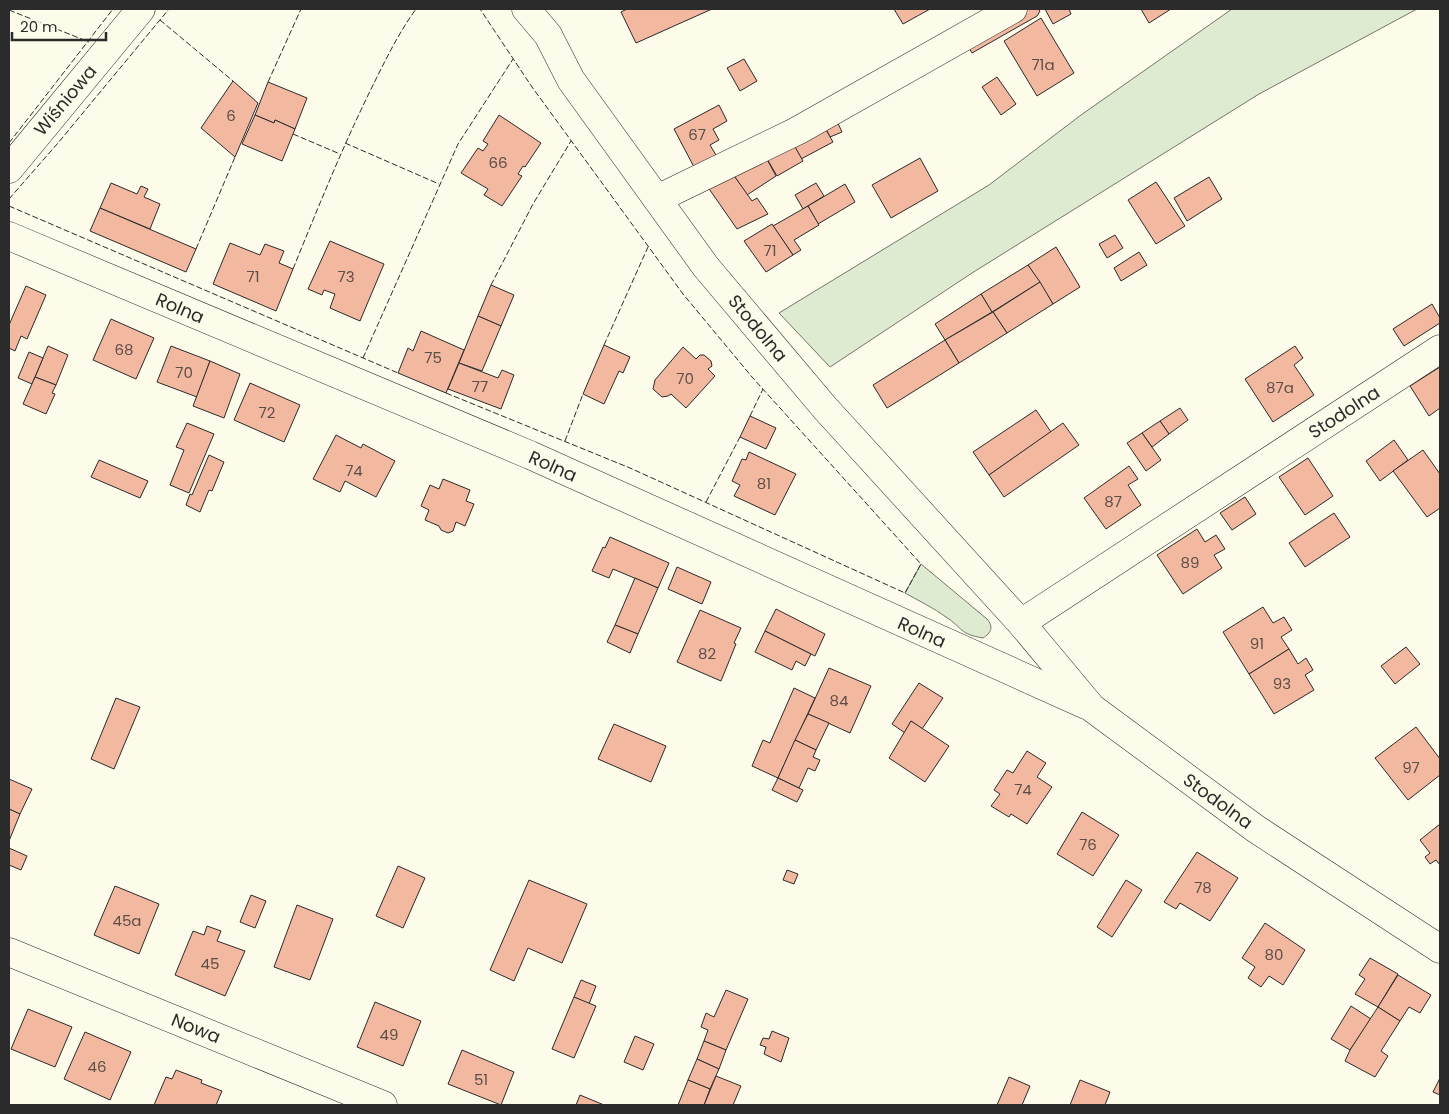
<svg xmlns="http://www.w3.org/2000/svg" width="1449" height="1114" font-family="Poppins,sans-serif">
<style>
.green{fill:#deebd1;stroke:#74746e}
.building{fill:#f2b8a0;stroke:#2b2b2b}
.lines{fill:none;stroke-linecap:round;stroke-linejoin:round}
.minor-casing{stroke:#2b2b2b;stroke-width:29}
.minor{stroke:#fdfbea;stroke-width:28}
.fence{stroke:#2b2b2b;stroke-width:1;stroke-dasharray:6 2.5;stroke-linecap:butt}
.labels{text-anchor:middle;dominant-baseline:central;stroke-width:4;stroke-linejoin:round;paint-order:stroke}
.number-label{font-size:15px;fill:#5d4e48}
.street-label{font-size:18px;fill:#2b2b2b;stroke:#fdfbea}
</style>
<rect width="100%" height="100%" fill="#fdfbea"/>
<g class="green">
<path d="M1232 9H1417L1259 94 972 273 830 367 779 313 989 185 1081 115Z"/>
<path d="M921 564 987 619C994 627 991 633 983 638 959 634 963 628 946 617 934 608 919 601 905 593Z"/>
</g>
<g class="building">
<path d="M627 9H712L636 43 621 12Z"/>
<path d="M894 9H930L903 24Z"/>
<path d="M1027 9H1038L1040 11 1037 16 972 53 966 43Z"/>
<path d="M1045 9H1069L1071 14 1053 24Z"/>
<path d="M1141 9H1171L1149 23Z"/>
<path d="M1041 18 1074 73 1037 96 1004 41Z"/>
<path d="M744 59 757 81 740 91 727 68Z"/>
<path d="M997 77 1016 104 1001 115 982 87Z"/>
<path d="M233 81 258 103 235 157 201 128Z"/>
<path d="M268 82 307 98 295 129 275 120 274 123 255 115Z"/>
<path d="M719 105 727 121 713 129 719 140 710 145 716 155 694 167 674 129Z"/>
<path d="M255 115 274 123 275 120 295 129 282 161 242 144Z"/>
<path d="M499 115 541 143 525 167 523 166 518 174 522 176 502 206 484 195 488 189 461 173 478 148 483 151 488 144 483 141Z"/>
<path d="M835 117 842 132 830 137 823 123Z"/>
<path d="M821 121 833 142 801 159 790 138Z"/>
<path d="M790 138 803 161 777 176 763 152Z"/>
<path d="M763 152 776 176 747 195 730 170Z"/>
<path d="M920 158 938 191 891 218 872 185Z"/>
<path d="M730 170 752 201 757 198 768 214 737 229 705 183Z"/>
<path d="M1209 177 1222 199 1187 221 1174 198Z"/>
<path d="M1156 182 1185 226 1156 244 1128 200Z"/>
<path d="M111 183 137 194 141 186 148 189 144 197 160 204 150 229 100 208Z"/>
<path d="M816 183 824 196 803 209 795 195Z"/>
<path d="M845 184 855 202 818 224 808 206Z"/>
<path d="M808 206 819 225 794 240 801 250 793 255 773 226Z"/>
<path d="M100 208 196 249 186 272 90 231Z"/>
<path d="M772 224 793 255 766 272 744 241Z"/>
<path d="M1115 235 1123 248 1107 258 1099 244Z"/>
<path d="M330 241 384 264 360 321 330 308 335 294 324 290 322 295 308 289Z"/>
<path d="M230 243 260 255 265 244 284 251 279 263 293 269 276 311 213 284Z"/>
<path d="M1056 247 1080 287 1053 304 1028 265Z"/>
<path d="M1139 252 1147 265 1121 281 1114 268Z"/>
<path d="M1028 265 1040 282 992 312 981 294Z"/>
<path d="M1040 282 1053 304 1007 333 993 312Z"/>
<path d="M491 285 514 295 501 326 478 316Z"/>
<path d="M26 286 46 295 27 339 21 336 15 351 9 348V325Z"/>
<path d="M981 294 992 312 945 340 935 324Z"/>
<path d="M1432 304 1440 318V323L1404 346 1393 329Z"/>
<path d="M993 312 1007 333 959 363 945 340Z"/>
<path d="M478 316 501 326 482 371 459 363Z"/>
<path d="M111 319 154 338 136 379 93 360Z"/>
<path d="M421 331 464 350 446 393 398 373 408 348 413 351Z"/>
<path d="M945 340 959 363 887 408 873 385Z"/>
<path d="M604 345 630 357 623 373 619 371 604 404 583 394Z"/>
<path d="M48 346 68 355 56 385 35 377Z"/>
<path d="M171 346 210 361 197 397 157 382Z"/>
<path d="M1295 346 1303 358 1294 365 1314 395 1273 422 1245 379Z"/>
<path d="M683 347 696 359 700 355H704L711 361 712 366 708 369 715 376 686 408 671 394 668 396 662 397 653 389 655 380Z"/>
<path d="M29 352 43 358 32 384 18 378Z"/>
<path d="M210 361 240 374 224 418 193 406Z"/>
<path d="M459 363 498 378 502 370 514 375 501 409 448 389Z"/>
<path d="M1440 367V408L1429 416 1410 386Z"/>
<path d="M35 377 56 385 52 393 55 394 46 414 23 404Z"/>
<path d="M250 383 300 405 284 442 234 420Z"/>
<path d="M1180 408 1188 420 1169 434 1160 421Z"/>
<path d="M1036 410 1051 432 989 475 973 452Z"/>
<path d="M750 416 776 428 766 449 740 437Z"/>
<path d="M1160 421 1169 434 1152 447 1142 433Z"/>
<path d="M187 423 214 434 189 493 170 485 184 450 176 447Z"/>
<path d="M1063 423 1079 445 1004 497 989 475Z"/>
<path d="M1142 433 1161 460 1146 471 1127 443Z"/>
<path d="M336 435 361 448 363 444 395 461 376 497 345 481 340 492 313 479Z"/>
<path d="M1394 440 1408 460 1380 481 1366 461Z"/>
<path d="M1423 450 1440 474V508L1427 517 1393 471Z"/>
<path d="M749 452 796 474 775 515 734 496 740 485 732 481 742 459 746 460Z"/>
<path d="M209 455 224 462 212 491 209 490 200 512 186 505 190 494 192 495Z"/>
<path d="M1308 458 1333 496 1305 515 1279 477Z"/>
<path d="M99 460 148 481 140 498 91 477Z"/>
<path d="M1129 466 1138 479 1128 485 1141 505 1106 529 1084 498Z"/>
<path d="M443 479 470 490 466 501 474 504 465 526 456 522 453 531 448 533 441 530 439 526 425 520 429 510 421 506 430 485 439 489Z"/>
<path d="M1245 497 1256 514 1232 530 1220 513Z"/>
<path d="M1334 513 1350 537 1305 567 1289 543Z"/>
<path d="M1197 529 1205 542 1216 535 1225 549 1214 555 1222 568 1183 594 1157 555Z"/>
<path d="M610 537 669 563 658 588 613 569 609 578 592 571 603 547 605 548Z"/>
<path d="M677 567 711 582 702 604 668 589Z"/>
<path d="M635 578 658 588 638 634 615 625Z"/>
<path d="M1263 607 1273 623 1284 617 1292 630 1281 637 1289 649 1249 674 1223 632Z"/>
<path d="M776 609 825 634 815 656 765 631Z"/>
<path d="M700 610 741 628 734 643 736 644 721 681 677 662Z"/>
<path d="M615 625 638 634 630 653 607 642Z"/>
<path d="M765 631 811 654 805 666 796 661 792 670 755 652Z"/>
<path d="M1406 647 1420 664 1395 684 1381 666Z"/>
<path d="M1289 649 1298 664 1306 658 1313 670 1305 675 1314 690 1274 714 1249 674Z"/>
<path d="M829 668 871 686 850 733 808 714Z"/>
<path d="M919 683 943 698 922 729 911 721 905 733 892 724Z"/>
<path d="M794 688 815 698 778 778 752 766 763 740 770 743Z"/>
<path d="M116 698 140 707 114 769 91 759Z"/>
<path d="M808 714 829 723 816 750 795 740Z"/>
<path d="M911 721 949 746 925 782 889 758Z"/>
<path d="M614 724 666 746 651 782 598 759Z"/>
<path d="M1416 727 1440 759V775L1408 800 1375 758Z"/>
<path d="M795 740 816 750 813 757 820 760 815 771 808 768 799 788 778 778Z"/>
<path d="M1027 751 1046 763 1037 777 1052 787 1027 824 1011 814 1009 817 991 806 1000 794 994 790 1007 770 1013 773Z"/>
<path d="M778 778 803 790 797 802 772 790Z"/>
<path d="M9 779 32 789 20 814 9 809Z"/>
<path d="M9 809 20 814 9 841Z"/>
<path d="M1082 812 1119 835 1093 876 1057 854Z"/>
<path d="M1440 824V865L1436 860 1430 864 1425 857 1430 853 1420 840Z"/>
<path d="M9 848 27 856 21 870 9 865Z"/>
<path d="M1197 852 1238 878 1210 921 1180 903 1176 909 1164 902Z"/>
<path d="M398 866 425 878 403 928 376 916Z"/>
<path d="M787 870 798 874 794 884 783 880Z"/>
<path d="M529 880 587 904 562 963 528 948 514 981 490 970Z"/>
<path d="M1126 880 1142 890 1112 937 1097 927Z"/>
<path d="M115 886 159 904 139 954 94 935Z"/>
<path d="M251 895 266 901 255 928 240 922Z"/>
<path d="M297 905 333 919 310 980 274 967Z"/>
<path d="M1265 923 1305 950 1283 985 1269 976 1261 987 1248 978 1255 967 1242 958Z"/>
<path d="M207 926 221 931 217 941 245 951 225 996 175 975 193 931 204 935Z"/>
<path d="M1370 958 1398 974 1378 1007 1355 994 1365 979 1359 975Z"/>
<path d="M1398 975 1431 995 1420 1013 1409 1007 1400 1021 1378 1007Z"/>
<path d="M581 980 596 986 589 1004 574 997Z"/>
<path d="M726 990 748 999 726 1050 704 1041 708 1030 701 1027 706 1013 714 1017Z"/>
<path d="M574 997 596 1006 574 1058 552 1049Z"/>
<path d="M375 1002 421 1021 403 1066 357 1047Z"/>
<path d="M1351 1006 1371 1019 1350 1050 1331 1039Z"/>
<path d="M1378 1007 1400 1021 1381 1051 1388 1056 1375 1077 1345 1061 1350 1050Z"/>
<path d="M28 1009 72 1027 55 1067 11 1049Z"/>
<path d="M772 1031 789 1038 781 1062 764 1054 766 1047 760 1045 763 1038 769 1039Z"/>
<path d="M85 1032 131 1052 110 1100 64 1079Z"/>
<path d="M635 1036 654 1044 643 1070 624 1062Z"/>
<path d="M704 1041 726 1050 719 1069 697 1059Z"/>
<path d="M462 1050 514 1072 501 1105 448 1084Z"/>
<path d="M697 1059 719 1069 710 1089 688 1080Z"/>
<path d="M176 1070 202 1080 201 1083 222 1091 216 1105H154L166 1077 172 1079Z"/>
<path d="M716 1076 741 1086 733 1105H704Z"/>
<path d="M1009 1077 1030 1086 1022 1105H997Z"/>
<path d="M1440 1078V1095L1433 1092Z"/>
<path d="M688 1080 710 1089 704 1105H678Z"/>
<path d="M1080 1080 1110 1092 1105 1105H1070Z"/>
<path d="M580 1095 604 1105H576Z"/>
</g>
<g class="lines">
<defs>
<g id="minor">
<path d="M526 9 548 35 571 80 706 267 825 408 1021 623 1092 708 1256 829 1440 949"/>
<path d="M9 169 141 9"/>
<path d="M657 199 797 131 1013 9"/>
<path d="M9 236 530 455 1086 705"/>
<path d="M1021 623 1440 349"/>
<path d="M9 952 383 1105"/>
</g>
</defs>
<use href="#minor" class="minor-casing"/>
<use href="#minor" class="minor"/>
<g class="fence">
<path d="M9 10 89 42"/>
<path d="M160 20 233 81"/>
<path d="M268 82 301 9"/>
<path d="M293 134 340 154"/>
<path d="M9 143 113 9"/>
<path d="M345 143 439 184"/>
<path d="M9 199 58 143 169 9"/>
<path d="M9 206 398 373"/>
<path d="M196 249 235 157"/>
<path d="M293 269C319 205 345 141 376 79 388 55 400 31 416 9"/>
<path d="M491 285 533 204 571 141"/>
<path d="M604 345 648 247"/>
<path d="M363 358 458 144 513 59"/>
<path d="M446 393 630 468 905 593 921 564 752 377 683 294 532 87 480 9"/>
<path d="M750 416 763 389"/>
<path d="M565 441 583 394"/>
<path d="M706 502 740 437"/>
</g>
</g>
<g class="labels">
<g class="number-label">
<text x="1043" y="64">71a</text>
<text x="231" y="115">6</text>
<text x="697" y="134">67</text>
<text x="498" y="162">66</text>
<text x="770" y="250">71</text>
<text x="253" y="276">71</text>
<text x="346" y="276">73</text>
<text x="124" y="349">68</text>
<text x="433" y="357">75</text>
<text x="184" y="372">70</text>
<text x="685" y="378">70</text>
<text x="480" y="386">77</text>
<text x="1280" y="387">87a</text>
<text x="267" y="412">72</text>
<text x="354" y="470">74</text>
<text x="764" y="483">81</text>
<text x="1113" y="501">87</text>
<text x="1190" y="562">89</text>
<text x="1257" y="643">91</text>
<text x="707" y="653">82</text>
<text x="1282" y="683">93</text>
<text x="839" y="700">84</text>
<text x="1411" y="767">97</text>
<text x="1023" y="789">74</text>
<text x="1088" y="844">76</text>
<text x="1203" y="887">78</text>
<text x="127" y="920">45a</text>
<text x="1274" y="954">80</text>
<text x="210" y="963">45</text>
<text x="389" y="1034">49</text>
<text x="97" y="1066">46</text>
<text x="481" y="1079">51</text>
</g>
<g class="street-label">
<text transform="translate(65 100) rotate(-50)">Wiśniowa</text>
<text transform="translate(180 308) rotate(23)">Rolna</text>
<text transform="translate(758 328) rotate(50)">Stodolna</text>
<text transform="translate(1344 412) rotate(-33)">Stodolna</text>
<text transform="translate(553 466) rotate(24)">Rolna</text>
<text transform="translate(922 632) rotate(24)">Rolna</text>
<text transform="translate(1218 801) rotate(36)">Stodolna</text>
<text transform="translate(196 1028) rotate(22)">Nowa</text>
</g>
</g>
<rect width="1449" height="1114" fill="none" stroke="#2b2b2b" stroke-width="20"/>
<path d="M12 32v8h94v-8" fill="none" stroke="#2b2b2b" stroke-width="2.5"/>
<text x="20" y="32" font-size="15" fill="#2b2b2b" stroke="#fdfbea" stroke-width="4" paint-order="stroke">20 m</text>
</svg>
